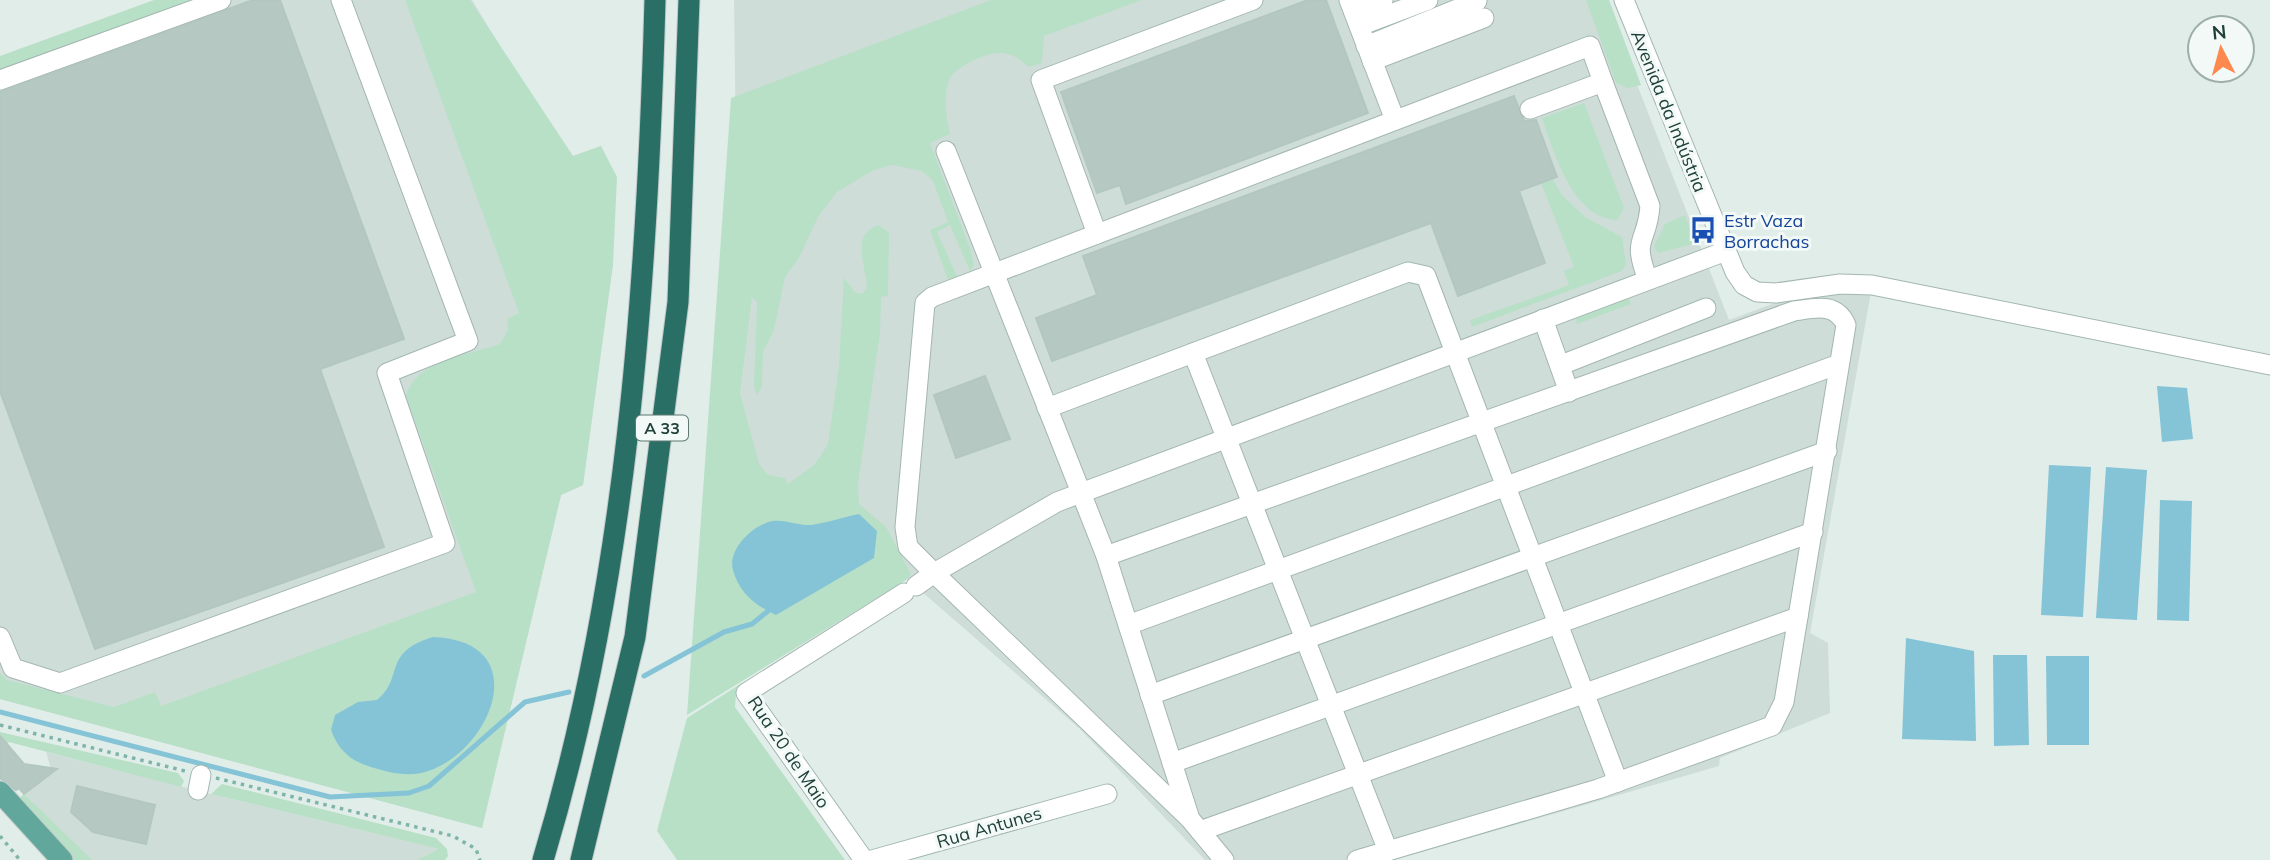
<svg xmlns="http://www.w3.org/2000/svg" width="2270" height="860" font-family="Mulish,sans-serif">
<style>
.built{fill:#cfddd8}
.green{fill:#b8e0c7}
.water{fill:#85c3d7}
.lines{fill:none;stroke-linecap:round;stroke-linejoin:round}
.stream{stroke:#85c3d7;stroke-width:5}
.building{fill:#b6c8c2;stroke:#b3c7c1;stroke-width:2}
.minor-casing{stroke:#a3b6b1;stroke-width:21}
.major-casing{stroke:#c1cac8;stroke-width:23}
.highway-casing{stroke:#c1cac8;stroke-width:23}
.path{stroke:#7fb4a8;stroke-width:3.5;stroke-dasharray:3.5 5;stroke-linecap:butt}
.minor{stroke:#fff;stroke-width:19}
.major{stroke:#62a79b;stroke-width:21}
.highway{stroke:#296f66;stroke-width:21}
.labels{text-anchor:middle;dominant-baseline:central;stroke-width:6;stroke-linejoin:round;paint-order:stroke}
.shield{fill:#f2f9f6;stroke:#5f7872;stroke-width:2}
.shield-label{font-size:16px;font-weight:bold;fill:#20403a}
.street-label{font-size:18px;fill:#20403a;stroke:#f2f9f6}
.transit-label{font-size:18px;fill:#164399;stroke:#f2f9f6;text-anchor:start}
</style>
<rect width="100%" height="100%" fill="#e1ede9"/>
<g class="built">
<path d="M155 0H472L528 92 573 156 601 146 613 264 583 485 561 495 482 828 0 699V57Z"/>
<path d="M734 0H1604L1729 320 1788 298 1834 291 1871 292 1810 633 1828 643 1830 713 1720 758 1719 766 1394 860H1205L1080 729 906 578 743 679Z"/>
<path d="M46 752 211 794 440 849 419 860H87L24 794 52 772Z"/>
</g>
<g class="green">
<path d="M154 0H192L0 71V56Z"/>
<path d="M405 0H470L573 156 601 146 617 177 613 264 583 485 561 495 482 828 0 699V673L7 680 114 707 155 692 161 706 476 592 406 396C416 360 468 355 500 344L508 330 507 319 519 313Z"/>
<path d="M991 0H1142L1044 36 1042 63 1029 67C1021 60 1012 53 1000 53 987 52 954 67 949 80 943 97 946 117 950 134L930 143 971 251 974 265 970 271 950 225 937 232 957 276 948 280 930 230 948 222 933 181 922 171 892 165 874 170 837 192 818 217 800 256 785 277 774 330 763 352 762 386 757 395 754 386 757 302 752 297 740 393 759 464 768 475 785 478 788 484 815 464 828 444 839 366 844 278 855 292 862 294 867 288C866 265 850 235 878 225L889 232 888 296 881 297 880 333 858 484 859 504 886 527 911 574 906 580 687 715 731 98Z"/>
<path d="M1586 0H1609L1641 85 1628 88 1616 83Z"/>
<path d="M1584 103 1624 208 1617 220C1572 218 1554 152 1542 118Z"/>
<path d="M1553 180 1562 195 1585 217 1622 237 1626 264 1622 271 1472 327 1470 320 1569 285 1564 271 1574 267 1541 183Z"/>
<path d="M1685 215 1696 243 1658 253 1654 246 1665 224Z"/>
<path d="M1628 297 1631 304 1577 324 1575 317Z"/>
<path d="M742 683 736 693 735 707 845 860H677L657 831 687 718Z"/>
<path d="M0 732 178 773 184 781 181 787 9 742 0 748Z"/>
<path d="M222 784 436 838 447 849 448 856 445 860H417L439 849 211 794Z"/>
<path d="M24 794 92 860H70L16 801Z"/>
</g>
<g class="water">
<path d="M2157 386 2187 388 2193 439 2162 442Z"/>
<path d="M2049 465 2091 467 2083 617 2041 615Z"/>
<path d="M2106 467 2147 470 2137 620 2096 618Z"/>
<path d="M2160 500 2192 501 2189 621 2157 620Z"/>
<path d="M859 514 877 531 874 558 776 615C756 606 739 593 733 570 727 549 754 524 773 521 785 519 799 526 811 525 827 523 843 517 859 514Z"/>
<path d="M433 637C539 641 489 758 421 773 407 776 391 773 378 769 354 763 340 754 331 730L335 715 358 702 377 700C405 677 381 653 433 637Z"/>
<path d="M1906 638 1974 651 1976 741 1902 739Z"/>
<path d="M1993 655H2027L2029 745 1994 746Z"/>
<path d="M2046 656H2089V745H2047Z"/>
</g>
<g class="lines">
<g class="stream">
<path d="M644 676 724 632 752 624 768 611"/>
<path d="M0 712 330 797 409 793 429 786 525 702 569 692"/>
</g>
</g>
<g class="building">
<path d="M253 0H280L404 339 320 369 384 547 95 649 0 391V92Z"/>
<path d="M1308 0H1326L1368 113 1126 204 1120 185 1097 193 1061 92Z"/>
<path d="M1514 96 1524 121 1536 120 1557 177 1519 191 1545 263 1458 296 1431 223 1052 361 1036 318 1097 295 1083 256Z"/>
<path d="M985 376 1010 439 956 458 934 395Z"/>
<path d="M0 736 24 764 57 769 24 794 19 788 16 790 0 778Z"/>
<path d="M77 786 155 805 146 844 93 832 71 812Z"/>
</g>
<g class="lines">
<defs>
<g id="minor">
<path d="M1349 0 1395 120"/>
<path d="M1624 0 1735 272 1744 285 1757 292 1776 293 1840 284 1872 285 2270 365"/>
<path d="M1354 11 1383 0"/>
<path d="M1359 26 1428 0"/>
<path d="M1366 46 1477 1"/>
<path d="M1372 61 1484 18"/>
<path d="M0 80 221 0"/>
<path d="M1603 82 1590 46 932 297 925 303 905 527 908 547 934 573 1057 502 1726 251"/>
<path d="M1530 109 1603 82 1650 206C1647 245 1631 236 1648 280"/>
<path d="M946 151 1106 556 1190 819"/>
<path d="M1097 234 1041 80 1253 0"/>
<path d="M1543 319 1569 392"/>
<path d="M1193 353 1388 851"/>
<path d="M1561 365 1706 308"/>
<path d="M1047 408 1408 272 1426 276 1618 782"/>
<path d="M1106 556 1794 311C1815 308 1836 302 1846 325L1784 702 1772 726 1598 789 1357 860"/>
<path d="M916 586 934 573 1190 819 1224 860"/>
<path d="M1128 625 1839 364"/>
<path d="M0 637 13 668 60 683 445 543 387 373 468 341 341 0"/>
<path d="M1150 695 1827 451"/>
<path d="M1172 763 1813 532"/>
<path d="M198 790 201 775"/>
<path d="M1200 831 1798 617"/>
<path d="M864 860 746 693 904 593"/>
<path d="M872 860 1107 794"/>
</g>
<path id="major" d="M0 792 62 860"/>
<g id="highway">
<path d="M543 860C627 582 647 289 655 0"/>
<path d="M581 860 635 637 678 302 689 0"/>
</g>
</defs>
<use href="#minor" class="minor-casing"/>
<use href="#major" class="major-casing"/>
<use href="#highway" class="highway-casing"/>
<g class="path">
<path d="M0 725 185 771"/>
<path d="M216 778 453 836 476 849 480 860"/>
<path d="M0 836 20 860"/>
</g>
<use href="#minor" class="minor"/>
<use href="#major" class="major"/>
<use href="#highway" class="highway"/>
</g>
<defs>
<symbol id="bus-bare" viewBox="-9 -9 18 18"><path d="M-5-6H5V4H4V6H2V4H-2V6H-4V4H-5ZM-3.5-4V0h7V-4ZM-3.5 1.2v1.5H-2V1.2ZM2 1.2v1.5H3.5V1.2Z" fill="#1a4fb4" stroke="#f2f9f6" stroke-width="2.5" paint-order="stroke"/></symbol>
</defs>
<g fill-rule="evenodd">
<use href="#bus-bare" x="1684" y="211" width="38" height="38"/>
</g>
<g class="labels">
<rect class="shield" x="636" y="415.5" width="52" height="25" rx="5"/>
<g class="shield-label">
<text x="662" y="428">A 33</text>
</g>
<g class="street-label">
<text transform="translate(1669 111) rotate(68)">Avenida da Indústria</text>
<text transform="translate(789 752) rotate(56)">Rua 20 de Maio</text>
<text transform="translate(989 827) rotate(-16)">Rua Antunes</text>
</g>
<g class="transit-label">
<text x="1724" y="220">Estr Vaza<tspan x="1724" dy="21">Borrachas</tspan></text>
</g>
</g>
<g transform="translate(2221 49) rotate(354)"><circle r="33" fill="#f2f9f6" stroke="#9eafab" stroke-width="2"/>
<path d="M0-5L12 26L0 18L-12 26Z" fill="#fe894f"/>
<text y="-10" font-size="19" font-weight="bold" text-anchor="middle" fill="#20403a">N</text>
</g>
</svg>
